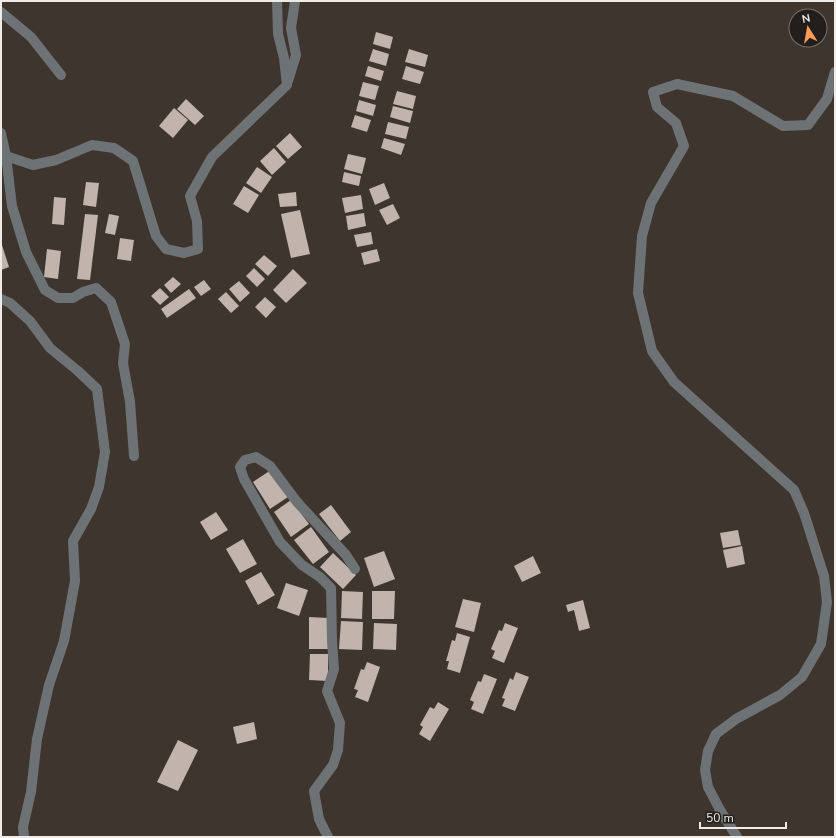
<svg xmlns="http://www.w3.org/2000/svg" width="836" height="838" font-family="'Nunito Sans',sans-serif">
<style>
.building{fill:#c0b4ac}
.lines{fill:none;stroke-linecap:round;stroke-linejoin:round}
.minor{stroke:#6d7374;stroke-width:10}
</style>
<rect width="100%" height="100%" fill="#3f352f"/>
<g class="building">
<path d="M376 32 393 37 390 49 373 44Z"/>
<path d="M373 49 389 54 386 66 369 61Z"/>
<path d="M409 49 428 55 425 67 405 62Z"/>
<path d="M368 66 384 71 381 81 365 76Z"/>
<path d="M406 66 424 72 420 84 402 79Z"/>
<path d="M363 82 379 86 375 100 359 96Z"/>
<path d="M397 91 416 96 413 109 393 104Z"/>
<path d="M186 99 204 116 195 125 177 109Z"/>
<path d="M359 100 376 105 373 116 356 111Z"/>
<path d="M393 106 413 111 410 123 390 117Z"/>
<path d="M174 108 188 120 173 138 159 126Z"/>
<path d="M355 115 371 120 367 132 351 127Z"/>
<path d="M388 122 409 127 406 139 385 134Z"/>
<path d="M290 133 302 147 288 159 276 146Z"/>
<path d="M384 138 405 144 401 155 381 148Z"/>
<path d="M274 148 286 162 272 175 260 161Z"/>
<path d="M348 154 366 158 362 174 344 169Z"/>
<path d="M257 167 272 177 261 193 246 183Z"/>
<path d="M344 172 361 176 359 186 342 182Z"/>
<path d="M86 182 99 183 96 207 83 205Z"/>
<path d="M384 183 390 198 375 205 369 189Z"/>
<path d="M244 186 259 195 248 213 233 204Z"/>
<path d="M296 192 297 206 280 207 278 194Z"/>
<path d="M361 195 363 209 345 213 342 198Z"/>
<path d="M54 197 66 198 64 225 52 224Z"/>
<path d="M393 204 400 218 387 225 379 210Z"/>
<path d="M300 210 310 254 291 258 281 214Z"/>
<path d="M364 213 366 226 348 230 346 216Z"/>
<path d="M85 214 98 215 90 280 77 279Z"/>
<path d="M109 214 119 216 115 235 105 233Z"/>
<path d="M371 232 373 244 357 247 354 235Z"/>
<path d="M120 238 134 240 131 261 117 259Z"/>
<path d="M1 242 9 267 1 270Z"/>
<path d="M47 249 61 251 58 279 44 277Z"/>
<path d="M377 249 380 261 364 265 361 253Z"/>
<path d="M264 255 277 266 268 276 255 264Z"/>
<path d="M254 268 265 279 257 287 246 276Z"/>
<path d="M293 269 307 283 286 303 273 290Z"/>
<path d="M173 277 181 284 171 293 164 285Z"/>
<path d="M204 280 211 289 201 296 194 287Z"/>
<path d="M239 281 250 293 240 302 229 289Z"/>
<path d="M160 288 169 297 160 305 151 296Z"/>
<path d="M189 289 196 298 167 318 161 309Z"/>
<path d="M226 292 239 306 231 313 218 299Z"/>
<path d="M265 297 276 307 266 318 255 307Z"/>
<path d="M271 470 288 497 270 509 253 482Z"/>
<path d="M291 500 309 524 291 537 274 512Z"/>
<path d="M331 505 351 532 340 541 319 514Z"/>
<path d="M216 512 228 530 211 540 200 522Z"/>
<path d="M311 527 329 552 313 564 294 540Z"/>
<path d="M738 530 741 545 723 548 720 533Z"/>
<path d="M243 539 257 564 240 573 226 549Z"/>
<path d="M742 546 745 564 727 568 723 550Z"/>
<path d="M384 551 395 579 374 587 364 558Z"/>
<path d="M333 553 356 575 343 589 320 567Z"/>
<path d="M533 556 541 573 522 582 514 566Z"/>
<path d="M261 572 275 595 258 605 245 581Z"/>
<path d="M286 583 308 590 299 616 277 608Z"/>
<path d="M342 591 363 592 362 619 341 618Z"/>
<path d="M372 591H395L394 619H372Z"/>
<path d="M463 599 481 603 474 632 455 627Z"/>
<path d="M583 600 590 628 579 631 574 610 568 612 566 605Z"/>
<path d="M309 617 329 618V649H309Z"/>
<path d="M341 621 363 622 362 650 339 649Z"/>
<path d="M374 623 397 624 396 650 373 649Z"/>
<path d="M505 623 518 628 504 663 492 658 495 651 491 649 499 630 502 631Z"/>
<path d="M457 633 470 637 460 673 447 669 449 661H446L452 640 455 641Z"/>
<path d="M310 654H328V681L309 680Z"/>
<path d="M367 662 380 667 368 702 355 697 358 690 354 689 361 669 364 670Z"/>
<path d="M516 672 529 677 515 711 502 706 505 699 502 698 510 678 513 680Z"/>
<path d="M484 674 497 679 483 714 471 709 474 702 470 700 478 681 481 682Z"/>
<path d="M438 702 449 709 430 741 419 734 423 727 420 725 430 707 434 709Z"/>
<path d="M254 722 257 739 237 744 233 727Z"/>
<path d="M178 740 198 750 178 791 157 782Z"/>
</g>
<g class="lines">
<g class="minor">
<path d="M1 12 31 37 61 75"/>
<path d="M288 81 296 55 291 28 295 1"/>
<path d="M1 133 6 156 33 165 56 160 92 145 114 148 133 161 156 236 166 249 184 253 198 249 197 221 190 196 212 157 287 85 284 58 278 34 277 1"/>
<path d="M6 156 12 206 26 252 45 290 58 298H73L83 292 96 288 111 302 125 344 123 363 130 402 134 456"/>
<path d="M1 299 10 303 30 321 50 348 78 371 97 389 105 452 99 487 91 509 73 541 75 581 64 641 49 685 37 739 31 792 23 827 24 837"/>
<path d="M328 837 319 819 314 791 333 765 338 750 340 723 327 691 334 669 332 641 331 588 320 577 302 565 280 542 244 479 240 467 245 460 256 457 270 466 297 502 346 555 355 569"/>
<path d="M737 837 720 810 708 787 705 770 708 751 716 734 736 719 780 695 802 677 821 644 827 602 824 576 804 513 794 490 674 382 652 351 638 293 642 236 651 203 684 146 676 123 657 107 653 92 677 84 733 96 783 126 808 125 827 99 835 72"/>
</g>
</g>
<rect width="836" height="838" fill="none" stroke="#f1ebe7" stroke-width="4"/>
<g transform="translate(808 28) rotate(349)"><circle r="19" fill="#221e1b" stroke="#75706d"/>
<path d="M0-3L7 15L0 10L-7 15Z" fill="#fe9c57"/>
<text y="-6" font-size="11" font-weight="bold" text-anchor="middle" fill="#f1ebe7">N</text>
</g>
<path d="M700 822v6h86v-6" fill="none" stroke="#f1ebe7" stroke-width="2"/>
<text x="706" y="822" font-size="12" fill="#f1ebe7" stroke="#221e1b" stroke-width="3" paint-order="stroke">50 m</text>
</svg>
